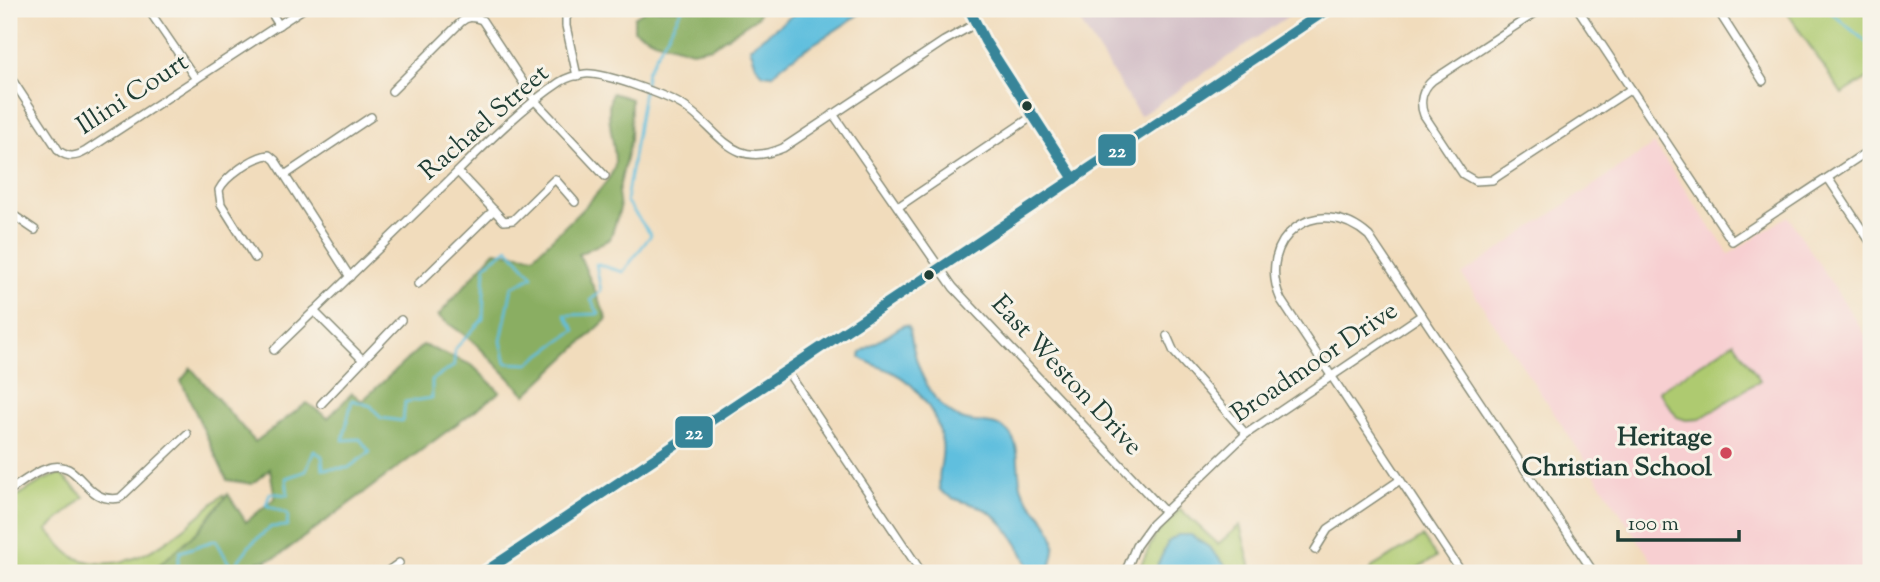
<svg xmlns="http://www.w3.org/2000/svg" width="1880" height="582" font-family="'Sorts Mill Goudy',serif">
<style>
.built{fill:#f7cfd1}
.industrial{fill:#d2bdc6}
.green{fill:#aeca70;stroke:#668452;stroke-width:2}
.forest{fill:#8aae62;stroke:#54764b;stroke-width:2}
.water{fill:#60bfde;stroke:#407e89;stroke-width:2}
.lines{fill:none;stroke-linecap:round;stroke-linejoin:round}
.stream{stroke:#60bfde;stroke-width:2.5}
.street-casing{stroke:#888c78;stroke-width:10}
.secondary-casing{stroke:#888c78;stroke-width:12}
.street{stroke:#fff;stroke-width:7}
.secondary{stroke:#fff;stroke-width:10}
.bus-1-casing{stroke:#f7f3e8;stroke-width:16}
.bus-1{stroke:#378599;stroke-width:10}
.bus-dot{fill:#1f3d34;stroke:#f7f3e8;stroke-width:2.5}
.poi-dot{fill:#d1495b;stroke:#f7f3e8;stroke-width:2.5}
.labels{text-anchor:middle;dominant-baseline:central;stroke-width:6;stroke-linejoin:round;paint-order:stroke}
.street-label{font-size:26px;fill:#1f3d34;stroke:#f7f3e8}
.poi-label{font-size:26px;font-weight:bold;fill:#1f3d34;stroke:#f7f3e8;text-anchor:end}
.line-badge{stroke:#f7f3e8;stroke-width:2.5}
.badge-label{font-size:19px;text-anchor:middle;font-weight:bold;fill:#fff}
</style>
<rect width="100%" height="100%" fill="#f7f3e8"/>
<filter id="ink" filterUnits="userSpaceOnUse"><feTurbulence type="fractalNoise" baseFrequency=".0143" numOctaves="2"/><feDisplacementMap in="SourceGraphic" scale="14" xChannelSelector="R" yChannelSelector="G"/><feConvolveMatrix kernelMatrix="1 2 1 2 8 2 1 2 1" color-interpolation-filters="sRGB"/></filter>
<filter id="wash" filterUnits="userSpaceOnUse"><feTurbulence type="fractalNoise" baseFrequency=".00686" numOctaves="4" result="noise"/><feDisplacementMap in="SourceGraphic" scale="28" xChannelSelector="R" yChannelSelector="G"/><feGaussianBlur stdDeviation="1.57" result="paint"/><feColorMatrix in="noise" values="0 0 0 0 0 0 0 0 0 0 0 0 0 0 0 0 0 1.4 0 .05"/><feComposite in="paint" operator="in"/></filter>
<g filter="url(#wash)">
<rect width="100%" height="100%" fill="#f1dcbc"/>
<path class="built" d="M1654 144 1729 254 1788 216 1871 344V563L1856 573H1660L1462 275Z"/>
<path class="industrial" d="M1072 9H1299L1140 116Z"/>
<g class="green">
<path d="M1785 9H1871V76L1842 94Z"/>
<path d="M1734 342 1760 380 1700 419 1686 420 1677 417 1659 391Z"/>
<path d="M60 474 84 497 47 530C55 538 64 551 74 557 133 582 182 529 223 495L274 573H9V501L44 480Z"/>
<path d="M1180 509 1218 544 1240 525 1252 573H1137L1155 536Z"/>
<path d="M1423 537 1436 557 1409 573H1369L1371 568Z"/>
</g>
<g class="forest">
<path d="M647 9H761L757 17 712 47 692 51 654 40 634 30V17Z"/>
<path d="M612 93 631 99 630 141 618 193 620 209 610 239 579 254 607 319 526 395 473 341 438 316 495 251 534 256C550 240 616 182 615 163 615 139 604 116 612 93Z"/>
<path d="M423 345 472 365 500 392 277 557 251 564 221 566 214 573H150L198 531 228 494 246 522 275 498 270 469 252 484 227 480 181 381 191 368 255 442 307 403 328 418 352 393 362 401Z"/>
</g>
<g class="water">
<path d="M801 9H865C836 34 799 48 772 75L763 74 756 65 750 47Z"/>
<path d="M904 325 908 326 910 331C915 363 927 402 959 418 973 425 993 420 1006 430 1024 444 1014 472 1023 491 1030 507 1049 519 1053 536 1057 547 1051 562 1049 573H1030C1024 550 1003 516 980 507 965 501 952 501 940 490 936 475 945 458 942 442 938 415 918 385 894 373 883 367 870 365 860 357L861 352Z"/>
<path d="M1178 535H1191L1210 548 1232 573H1154L1168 542Z"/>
</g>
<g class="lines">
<g class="stream">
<path d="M1827 9 1871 46"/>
<path d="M176 573 180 552 216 540 232 569 251 544 271 527 287 526 288 514 266 505 270 493 288 495 286 478 306 471 314 451 322 456 323 469 348 468 370 452 360 439 343 440 352 400 371 406 381 418 403 421 405 402 432 398V380L454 366 455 349 483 319 485 265 508 248 533 276 512 287 501 341 506 363 528 364 575 330 565 315 599 314 591 300 601 291 596 264 623 272 651 235 626 201 647 71 682 9"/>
</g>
</g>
</g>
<g filter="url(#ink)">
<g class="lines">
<defs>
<g id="street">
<path d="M148 9 196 79"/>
<path d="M269 9 279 25"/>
<path d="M572 9 566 18V26L577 76"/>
<path d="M969 9 985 41 1074 179"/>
<path d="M1541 9 1433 80C1422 89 1419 102 1424 115L1463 174 1475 181 1492 180 1631 89"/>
<path d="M1578 9 1732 241 1871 149"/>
<path d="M1717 9 1763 81"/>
<path d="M9 75 59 151C68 158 76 157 86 151L303 9"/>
<path d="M392 91 461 22C468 16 473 17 482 20L536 102 605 176"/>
<path d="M833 114 953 287 1164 511"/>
<path d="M458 172 504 221 513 220 555 179 575 202"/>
<path d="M285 175 371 117"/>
<path d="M1828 178 1871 243"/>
<path d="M898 207 1033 116"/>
<path d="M9 215 16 217 35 230"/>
<path d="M255 258 221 204 219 190C225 177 254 156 269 155L275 160 350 277"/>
<path d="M418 284 494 210"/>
<path d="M314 311 363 360"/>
<path d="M1167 336 1174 352 1246 434"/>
<path d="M274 350C330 296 386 242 441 188 477 153 519 109 560 82 568 77 576 75 585 74 603 72 669 96 685 107 720 131 732 170 783 148L944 41 975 24"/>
<path d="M787 371 922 573"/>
<path d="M321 404 401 320"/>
<path d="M9 491C21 483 34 472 48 468 82 457 82 505 120 498L187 434"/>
<path d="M1315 550 1328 529 1400 480"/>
<path d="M385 573 399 563"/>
<path d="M1125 573 1136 546 1152 524 1246 434 1422 315"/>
<path d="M1462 573 1281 300C1254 239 1317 190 1369 236L1594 573"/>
</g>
<path id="secondary" d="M483 573 1328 9"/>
</defs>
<use href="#street" class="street-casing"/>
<use href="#secondary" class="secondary-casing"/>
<use href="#street" class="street"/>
<use href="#secondary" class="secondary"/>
<defs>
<g id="bus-1">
<path d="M969 9 985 41 1074 179"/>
<path d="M483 573 1328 9"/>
</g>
</defs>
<use href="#bus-1" class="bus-1-casing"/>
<use href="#bus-1" class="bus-1"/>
</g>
</g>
<g class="bus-dot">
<circle cx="1027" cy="106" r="6"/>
<circle cx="929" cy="275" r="6"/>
</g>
<circle class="poi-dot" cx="1726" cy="453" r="7"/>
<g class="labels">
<g class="street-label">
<text transform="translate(133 95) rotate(-33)">Illini Court</text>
<text transform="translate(485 123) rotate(-41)">Rachael Street</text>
<text transform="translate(1315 363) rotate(-34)">Broadmoor Drive</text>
<text transform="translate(1066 376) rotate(47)">East Weston Drive</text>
</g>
<g class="poi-label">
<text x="1712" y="438">Heritage<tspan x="1712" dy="30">Christian School</tspan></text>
</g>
</g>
<g class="line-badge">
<rect x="1097" y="133" width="40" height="34" rx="7" fill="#378599"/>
<rect x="674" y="415" width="40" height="34" rx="7" fill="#378599"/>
</g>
<g class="badge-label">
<text x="1117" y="157">22</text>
<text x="694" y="439">22</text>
</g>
<rect width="1880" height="582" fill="none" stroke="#f7f3e8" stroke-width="35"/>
<path d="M1618 530v10h121v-10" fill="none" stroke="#1f3d34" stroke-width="3.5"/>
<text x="1628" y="530" font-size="21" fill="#1f3d34" stroke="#f7f3e8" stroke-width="5" paint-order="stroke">100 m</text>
</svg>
